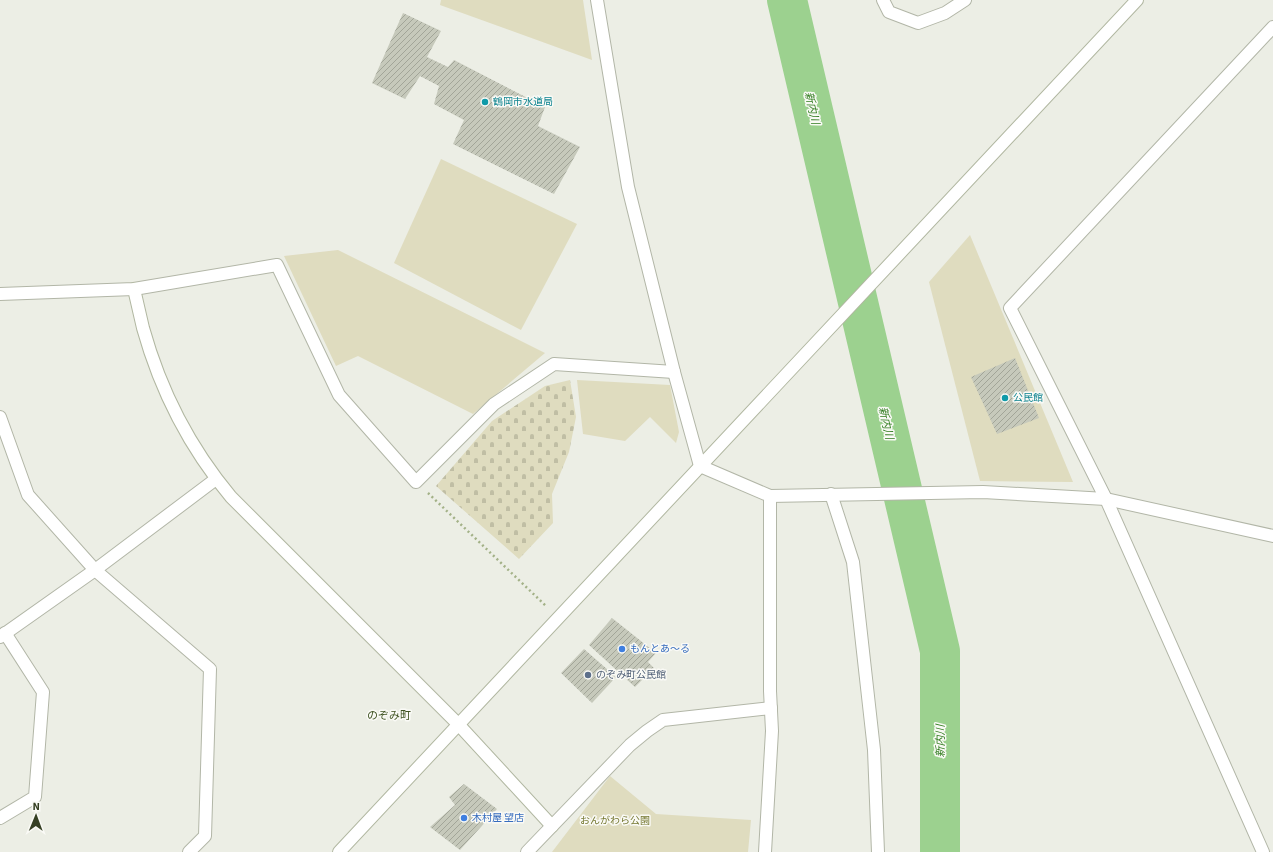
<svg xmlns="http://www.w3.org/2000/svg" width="1273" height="852" font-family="'Source Sans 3','Noto Sans JP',sans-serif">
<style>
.green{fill:#dfdcbf}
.cemetery{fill:url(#cemetery-stones)}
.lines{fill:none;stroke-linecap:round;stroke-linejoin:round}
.river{stroke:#9cd18f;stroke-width:40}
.building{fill:url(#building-hatch)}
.street-casing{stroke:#b2b6a7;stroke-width:14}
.secondary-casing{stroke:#b1b7a1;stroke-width:14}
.path{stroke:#a3b187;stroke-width:2.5;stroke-dasharray:2 3;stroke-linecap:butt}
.street{stroke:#fff;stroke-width:12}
.secondary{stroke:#fff;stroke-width:12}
.culture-dot{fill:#0f9aa8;stroke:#fafaf6;stroke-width:1.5}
.shop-dot{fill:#3f7fe0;stroke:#fafaf6;stroke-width:1.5}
.service-dot{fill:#5c6f8a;stroke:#fafaf6;stroke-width:1.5}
.labels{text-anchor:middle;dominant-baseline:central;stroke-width:3;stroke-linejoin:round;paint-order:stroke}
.culture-label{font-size:10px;fill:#0d838f;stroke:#fafaf6;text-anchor:start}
.shop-label{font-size:10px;fill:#366cbe;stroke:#fafaf6;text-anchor:start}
.service-label{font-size:10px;fill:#4e5e75;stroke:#fafaf6;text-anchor:start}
.park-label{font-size:10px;fill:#74772f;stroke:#fafaf6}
.water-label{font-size:11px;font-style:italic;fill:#307c1f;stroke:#fafaf6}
.neighbourhood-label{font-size:11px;fill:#3e5220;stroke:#fafaf6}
</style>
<defs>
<pattern id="cemetery-stones" width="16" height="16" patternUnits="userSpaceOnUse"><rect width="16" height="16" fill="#dfdcbf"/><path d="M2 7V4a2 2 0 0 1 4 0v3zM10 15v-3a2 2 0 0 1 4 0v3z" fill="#c0bea4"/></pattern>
<pattern id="building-hatch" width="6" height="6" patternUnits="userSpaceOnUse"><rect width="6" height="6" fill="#c6c9bb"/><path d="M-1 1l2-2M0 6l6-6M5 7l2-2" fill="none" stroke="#a2a598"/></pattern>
</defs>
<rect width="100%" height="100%" fill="#eceee5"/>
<g class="green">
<path d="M441 0H583L592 60 440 5Z"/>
<path d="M441 159 577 224 521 330 394 263Z"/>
<path d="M970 235 1073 482 980 481 929 282Z"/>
<path d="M338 250 545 353 473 414 358 356 336 366 284 256Z"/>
<path d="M577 380 670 385 679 432 676 443 650 417 625 441 583 434Z"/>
<path d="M610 776 656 814 751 820 748 852H552Z"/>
</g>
<path class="cemetery" d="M570 380 576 417 569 452 552 494 553 523 519 559 436 486 492 421 545 386Z"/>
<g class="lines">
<path class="river" d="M787 0 940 651V852"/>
</g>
<g class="building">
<path d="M403 13 441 31 427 57 448 67 454 60 545 107 538 126 580 147 554 194 453 144 464 120 434 104 439 86 420 76 405 99 372 83Z"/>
<path d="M1015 358 1039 418 997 434 971 377Z"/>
<path d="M612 618 656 653 648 662 654 668 635 687 589 645Z"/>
<path d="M584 649 616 677 592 703 561 673Z"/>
<path d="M464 784 497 809 460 850 430 827 455 805 449 797Z"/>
</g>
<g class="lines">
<defs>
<g id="street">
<path d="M597 0 628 187 674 372 700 466 770 496 983 492 1106 499 1273 536"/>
<path d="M883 0 889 12 918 23 945 13 965 0"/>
<path d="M0 294 134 289 277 265 339 395 416 482 494 404 554 364 674 372"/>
<path d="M0 417 28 495 95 570 210 669 205 836 189 852"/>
<path d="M831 494 853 562 874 750 878 852"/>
<path d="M0 637 95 570 216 479"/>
<path d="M0 818 35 797 43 692 5 633"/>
<path d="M527 852 630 745 647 731 663 720 771 708"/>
<path d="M765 852 772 731 770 691V496"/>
<path d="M1263 852 1106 499 1010 308 1273 27"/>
</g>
<g id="secondary">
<path d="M134 289C137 302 140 315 143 328 160 389 190 448 231 497L458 724 552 826"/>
<path d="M339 852 1137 0"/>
</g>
</defs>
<use href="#street" class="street-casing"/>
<use href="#secondary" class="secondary-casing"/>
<path class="path" d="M428 493 546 606"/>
<use href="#street" class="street"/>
<use href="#secondary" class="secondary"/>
</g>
<g class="culture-dot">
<circle cx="485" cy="102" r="4"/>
<circle cx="1005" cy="398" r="4"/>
</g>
<g class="shop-dot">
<circle cx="622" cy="649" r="4"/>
<circle cx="464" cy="818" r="4"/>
</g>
<circle class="service-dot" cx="588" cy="675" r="4"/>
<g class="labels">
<g class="culture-label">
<text x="493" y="102">鶴岡市水道局</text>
<text x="1013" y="398">公民館</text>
</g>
<g class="shop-label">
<text x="630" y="649">もんとあ～る</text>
<text x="472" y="818">木村屋 望店</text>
</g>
<g class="service-label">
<text x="596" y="675">のぞみ町公民館</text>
</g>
<g class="park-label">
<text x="615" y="821">おんがわら公園</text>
</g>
<g class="water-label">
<text transform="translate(812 108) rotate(77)">新内川</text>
<text transform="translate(886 423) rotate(77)">新内川</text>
<text transform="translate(940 741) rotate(-90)">新内川</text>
</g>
<g class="neighbourhood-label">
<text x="389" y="715">のぞみ町</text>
</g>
</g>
<g transform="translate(36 816) rotate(1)" stroke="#fafaf6" stroke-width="3" paint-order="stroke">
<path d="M0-3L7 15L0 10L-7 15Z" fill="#364024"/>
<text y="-6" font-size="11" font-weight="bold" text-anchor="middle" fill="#364024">N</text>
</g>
</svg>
